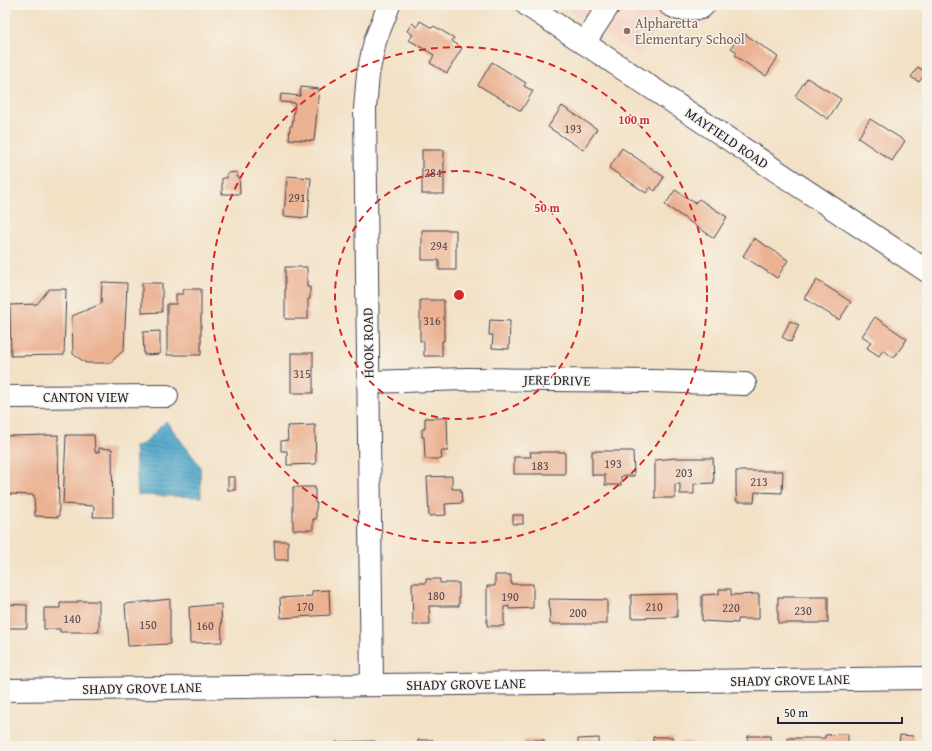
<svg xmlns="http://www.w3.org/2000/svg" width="932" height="751" font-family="'Gentium Book Plus',serif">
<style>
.built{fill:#f6d1c5}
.water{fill:url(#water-rules);stroke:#376482}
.building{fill:#ebb191}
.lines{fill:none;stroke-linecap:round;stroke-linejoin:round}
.minor-casing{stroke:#413f50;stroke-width:24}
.minor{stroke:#fff;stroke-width:22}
.ring{fill:none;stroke:#d62828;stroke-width:2;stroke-dasharray:7 5}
.education-dot{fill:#8d6e63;stroke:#f7f3e8;stroke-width:1.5}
.labels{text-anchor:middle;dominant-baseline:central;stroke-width:3;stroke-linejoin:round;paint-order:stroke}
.number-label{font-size:12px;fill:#544650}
.education-label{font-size:14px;fill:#785e54;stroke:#f7f3e8;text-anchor:start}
.street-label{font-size:14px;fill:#22223b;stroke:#f7f3e8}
.centre{fill:#d62828;stroke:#f7f3e8;stroke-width:2}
.ring-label{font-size:12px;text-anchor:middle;font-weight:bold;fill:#d62828;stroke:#f7f3e8;stroke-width:3;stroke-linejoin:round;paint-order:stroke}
</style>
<defs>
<pattern id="water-rules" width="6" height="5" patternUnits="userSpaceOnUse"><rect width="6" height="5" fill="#4ca6ca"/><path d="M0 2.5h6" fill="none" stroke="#3f87a5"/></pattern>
</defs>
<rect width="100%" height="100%" fill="#f7f3e8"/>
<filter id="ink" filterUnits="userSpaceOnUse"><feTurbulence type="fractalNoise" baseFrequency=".025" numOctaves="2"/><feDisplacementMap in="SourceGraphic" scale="8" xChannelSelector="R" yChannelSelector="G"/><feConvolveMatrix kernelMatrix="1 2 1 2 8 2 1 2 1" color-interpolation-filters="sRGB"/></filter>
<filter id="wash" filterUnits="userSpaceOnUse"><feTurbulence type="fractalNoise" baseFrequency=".012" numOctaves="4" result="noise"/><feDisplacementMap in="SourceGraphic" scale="16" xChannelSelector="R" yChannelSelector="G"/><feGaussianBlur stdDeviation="0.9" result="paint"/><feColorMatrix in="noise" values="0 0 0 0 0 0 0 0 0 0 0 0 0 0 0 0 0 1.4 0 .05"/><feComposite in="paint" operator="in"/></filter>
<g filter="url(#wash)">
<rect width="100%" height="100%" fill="#f3e1c6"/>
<path class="built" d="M562 5H667L640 57Z"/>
<path class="water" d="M166 421 200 466 201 497 138 495 135 447 143 444Z"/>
<g id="blocks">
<g class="building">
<path d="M420 21 432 28 434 26 454 38 452 41 462 48 447 73 430 63 434 55 409 40 413 35 407 31 412 23 417 27Z"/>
<path d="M742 32 778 57 766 76 741 60 735 55 737 52 731 48Z"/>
<path d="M492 62 526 83 524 86 533 91 521 111 478 85Z"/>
<path d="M918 67 926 72 919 82 911 77Z"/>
<path d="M807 78 841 99 828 119 795 96Z"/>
<path d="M301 87 319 89 314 141 289 139 290 126H292L295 103 280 102 281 94 300 96Z"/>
<path d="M562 106 597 129 583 150 548 127Z"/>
<path d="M870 119 905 141 892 161 858 138Z"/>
<path d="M622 148 664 177 655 191 650 187 646 193 609 168Z"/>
<rect x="422" y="150" width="22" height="44"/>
<path d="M237 172V177H239L240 194H222V178H227V173Z"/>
<path d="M287 176 311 178 308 218 284 216Z"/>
<path d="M675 190 695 203 699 199 727 217 714 238 665 205Z"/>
<path d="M422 230H456V270H439V260H422Z"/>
<path d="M754 238 788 260 777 278 743 256Z"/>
<path d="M285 267H307V287H310V299H308V319H285Z"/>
<path d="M817 280 851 302 839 320 804 298Z"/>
<path d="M102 282 127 283 124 350 110 363H86L73 354 72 316 101 304Z"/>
<path d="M142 283H162V312L142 313Z"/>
<path d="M49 289H66L64 355 11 356 10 305 37 304Z"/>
<path d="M184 289H201V355H167V304H176V294H183Z"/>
<path d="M420 300H444V341H442V356H424V341H420Z"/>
<path d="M875 317 907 339 894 358 883 350 879 356 867 348 871 342 862 336Z"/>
<path d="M490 320 510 321 509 349 492 348 493 335H489Z"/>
<path d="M790 321 799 325 791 342 782 337Z"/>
<path d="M160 331V354L144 355 143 332Z"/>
<rect x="291" y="353" width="22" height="40"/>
<path d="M425 418H447L448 451H441L442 459H425L424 437H422V429H425Z"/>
<path d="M315 425 316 464 287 465V451H281V441L288 440 287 426Z"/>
<path d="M58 435 59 517 35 516 34 495 7 494 5 436Z"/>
<path d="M66 435H94L95 452H99V448L112 449 113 517H93L94 506 63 504Z"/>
<path d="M592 451H633L634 476H621V485H605V475H592Z"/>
<path d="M530 452H565V474H514V457H531Z"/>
<path d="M676 458H713L714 483 694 484V494H680V484H675V498H655V460Z"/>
<path d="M736 471H783L782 493 755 492 754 502H737L736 491Z"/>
<path d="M452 476V489H461L462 503 445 504 446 515 429 516 427 477Z"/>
<rect x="228" y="477" width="7" height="13"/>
<path d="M293 487H315V503H317L316 509V519H313V530H293Z"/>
<rect x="513" y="515" width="10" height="9"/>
<path d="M274 541H288V560H275Z"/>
<path d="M495 575H511V584H533V608L509 609V606L504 607V626H487V586H495Z"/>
<path d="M426 579H440V583H459V606H429L430 625H413L412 583H426Z"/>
<path d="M719 589H731V595L759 594V619H738V623L702 621V595L719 594Z"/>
<path d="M329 590 330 615 281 618 280 598 312 596V591Z"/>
<path d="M677 594V617L631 618V595Z"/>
<rect x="778" y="597" width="50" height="26"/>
<path d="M170 599V644L128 646 125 604Z"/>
<path d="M549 599 607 600V624H550Z"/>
<path d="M77 601H99V632H60V629H44V608H60V603H77Z"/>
<path d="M5 604 27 605V628H5Z"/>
<path d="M221 604 222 642 190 643 189 607Z"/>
<path d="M848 734V746H788V738H825V735Z"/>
<path d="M900 735 913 736 914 744H921V746H878V743L899 744Z"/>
<path d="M748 736H770V746H747Z"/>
<path d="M653 737H673V742H694V746H637V743H653Z"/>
<path d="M599 738V746H578V739Z"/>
<path d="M418 740H433V743H454V746H410V744H418Z"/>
<path d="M524 740H544V746H519V744H525Z"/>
<path d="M375 741V746H336V742Z"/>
<path d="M484 741 503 742V746H484Z"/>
<rect x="222" y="744" width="20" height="2"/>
</g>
</g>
</g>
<g filter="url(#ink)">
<use href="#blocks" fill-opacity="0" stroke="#413f50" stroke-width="1"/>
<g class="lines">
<defs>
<g id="minor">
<path d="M527 5 927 271"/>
<path d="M670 5 679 9 701 8 704 5"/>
<path d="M584 43 609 5"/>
<path d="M369 382 466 379 652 381 745 384"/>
<path d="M5 397 167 396"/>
<path d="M372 685 365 109 368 74 375 41 389 5"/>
<path d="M5 690 927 678"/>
</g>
</defs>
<use href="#minor" class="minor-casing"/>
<use href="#minor" class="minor"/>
</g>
</g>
<g class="ring">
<circle cx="459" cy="295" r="124"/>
<circle cx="459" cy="295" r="248"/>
</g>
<circle class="education-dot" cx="627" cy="31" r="4"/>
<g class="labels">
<g class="number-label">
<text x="573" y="128">193</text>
<text x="433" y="172">284</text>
<text x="297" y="197">291</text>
<text x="439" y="245">294</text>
<text x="432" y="320">316</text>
<text x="302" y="373">315</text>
<text x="613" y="463">193</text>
<text x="540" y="465">183</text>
<text x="684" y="472">203</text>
<text x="759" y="481">213</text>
<text x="436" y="595">180</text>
<text x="510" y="596">190</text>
<text x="305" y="606">170</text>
<text x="654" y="606">210</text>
<text x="731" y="607">220</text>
<text x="803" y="610">230</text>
<text x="578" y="612">200</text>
<text x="72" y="618">140</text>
<text x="148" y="624">150</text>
<text x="205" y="625">160</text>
</g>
<g class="education-label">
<text x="635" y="23">Alpharetta<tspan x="635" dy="16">Elementary School</tspan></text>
</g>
<g class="street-label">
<text transform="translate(727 138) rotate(34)">MAYFIELD ROAD</text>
<text transform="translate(368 343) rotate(-91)">HOOK ROAD</text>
<text transform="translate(557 380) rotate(1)">JERE DRIVE</text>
<text x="86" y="397">CANTON VIEW</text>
<text transform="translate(790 680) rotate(-1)">SHADY GROVE LANE</text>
<text transform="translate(466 684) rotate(-1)">SHADY GROVE LANE</text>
<text transform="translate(142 688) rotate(-1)">SHADY GROVE LANE</text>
</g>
</g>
<circle cx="459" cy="295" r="6" class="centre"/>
<g class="ring-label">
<text x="634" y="124">100 m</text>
<text x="547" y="212">50 m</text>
</g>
<rect width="932" height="751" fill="none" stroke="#f7f3e8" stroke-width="20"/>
<path d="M778 717v6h124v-6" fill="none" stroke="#22223b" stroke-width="2"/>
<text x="784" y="717" font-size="12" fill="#22223b" stroke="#f7f3e8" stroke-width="3" paint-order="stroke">50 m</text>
</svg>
